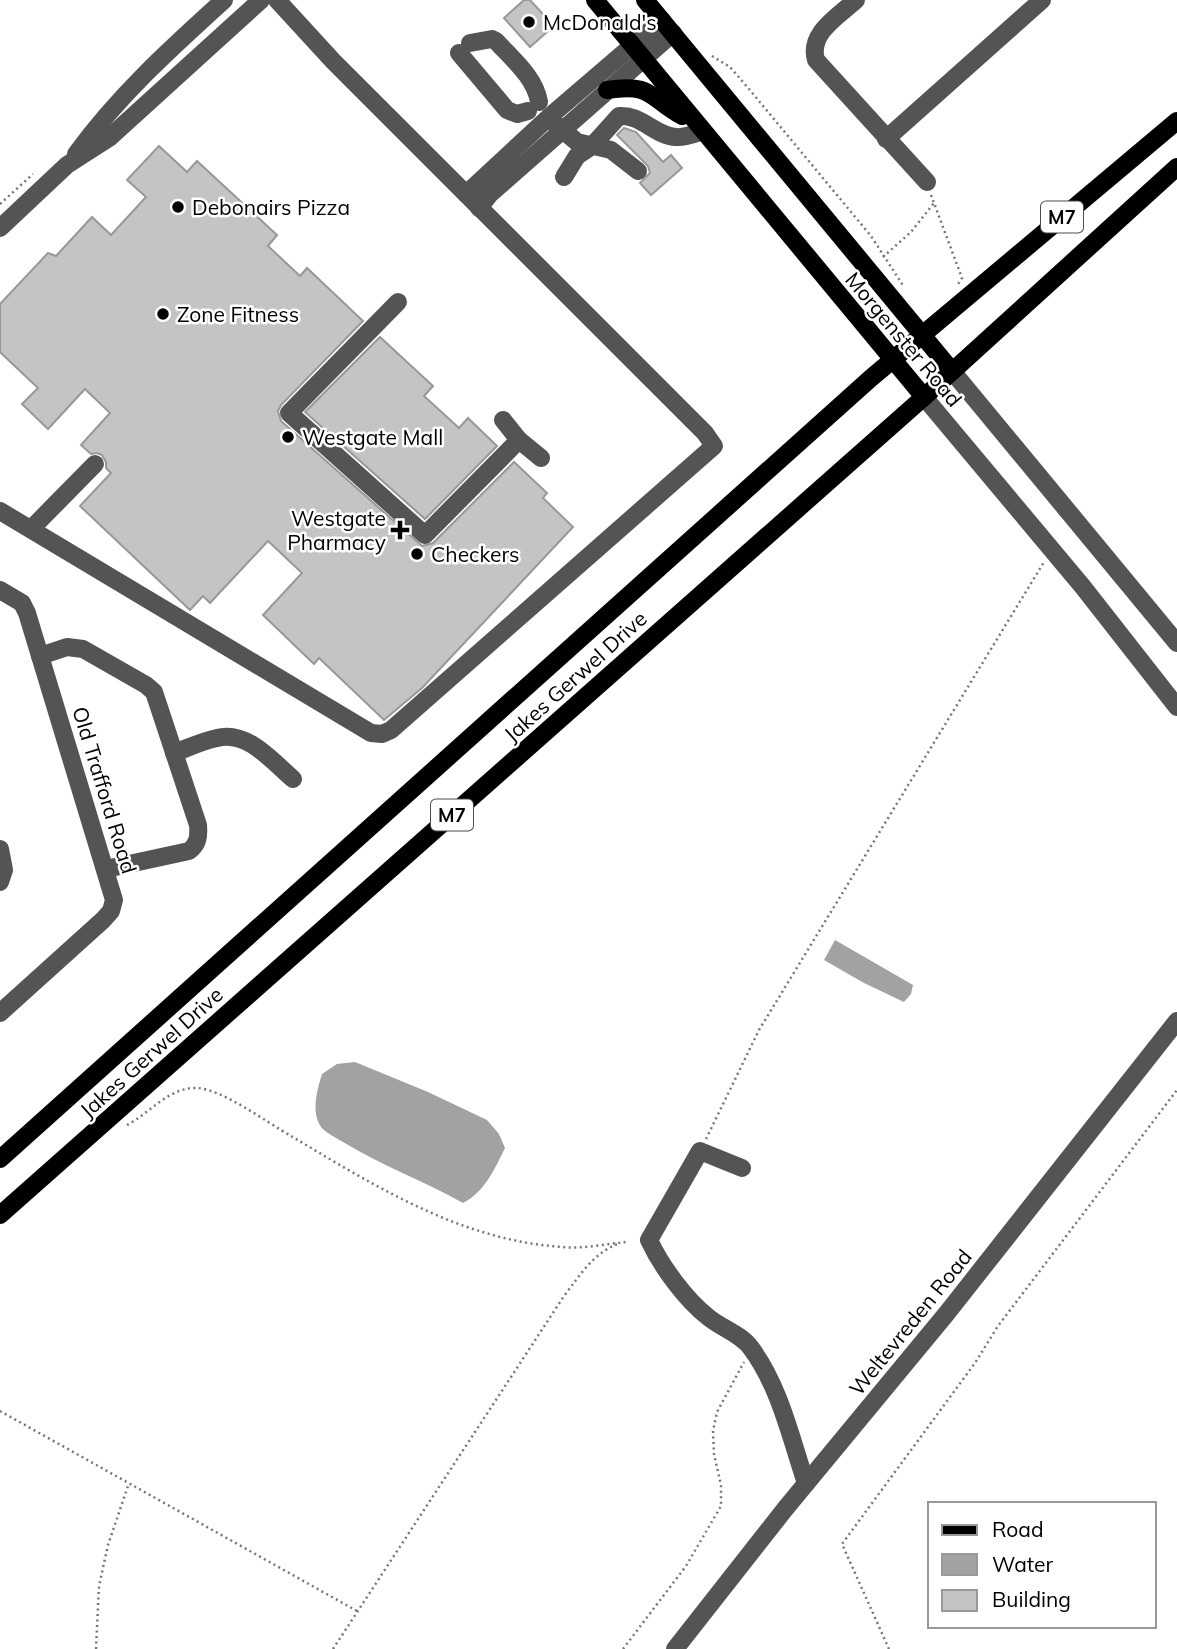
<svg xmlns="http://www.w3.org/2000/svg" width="1177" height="1649" font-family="Mulish,sans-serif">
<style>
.water{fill:#a2a2a2}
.building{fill:#c4c4c4;stroke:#989898;stroke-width:2}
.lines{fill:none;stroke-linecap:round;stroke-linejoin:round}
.path{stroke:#767676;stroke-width:2.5;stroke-dasharray:2 3.5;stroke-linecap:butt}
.minor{stroke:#545454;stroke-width:18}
.major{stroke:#000;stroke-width:18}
.poi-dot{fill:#000;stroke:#fff;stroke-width:2.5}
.labels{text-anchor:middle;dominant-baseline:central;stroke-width:5;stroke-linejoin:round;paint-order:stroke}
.shield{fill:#fff;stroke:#4c4c4c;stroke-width:2}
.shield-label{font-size:19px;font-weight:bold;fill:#000}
.poi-label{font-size:21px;fill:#000;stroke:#fff;text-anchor:start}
.street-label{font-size:21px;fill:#000;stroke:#fff}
</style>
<rect width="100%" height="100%" fill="#fff"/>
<g class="water">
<path d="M835 940 913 985 911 994 904 1002 864 983 824 960Z"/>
<path d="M355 1062 428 1092 487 1120 499 1134 505 1148C495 1168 485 1192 463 1203 424 1181 382 1166 343 1142 336 1138 326 1133 321 1127 311 1112 317 1090 322 1074L337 1064Z"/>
</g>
<g class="building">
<path d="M524 0H530L554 26 530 47 504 18Z"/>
<path d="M624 128 636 132 663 162 671 155 682 168 651 195 640 183 650 173 648 166 617 135Z"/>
<path d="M159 146 187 172 197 161 277 235 268 246 300 276 307 268 363 321 281 405 278 411 281 421 422 546 433 543 514 462 547 493 543 498 573 527 422 688 384 720 319 658 314 664 263 615 302 573 268 541 210 603 203 596 190 610 80 506 111 473 106 468V462L102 455 97 453 91 454 81 445 110 413 85 389 48 429 22 404 38 388 0 352V304L48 253 56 256 92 217 111 235 146 197 127 180Z"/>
<path d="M380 337 433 386 424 396 459 428 468 418 497 446 425 519 305 412Z"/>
</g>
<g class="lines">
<g class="path">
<path d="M712 56 730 67 749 89 871 236 904 287"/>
<path d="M931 195 962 278 958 284"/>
<path d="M0 204 33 174"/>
<path d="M883 257 911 232 934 203"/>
<path d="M127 1125C150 1113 169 1087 197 1088 222 1089 268 1123 291 1136 375 1186 462 1241 563 1247 583 1249 606 1244 626 1242"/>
<path d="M706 1139 759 1030 1044 562"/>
<path d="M0 1411 357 1611"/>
<path d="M96 1649 99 1586 108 1545 129 1483"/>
<path d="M333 1649 564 1296C581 1274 593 1253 620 1243"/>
<path d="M623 1649 686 1566 721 1506V1485L714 1454 713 1431 717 1412 744 1362"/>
<path d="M889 1649 842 1544 975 1363 998 1326 1177 1090"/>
</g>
<g class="minor">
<path d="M856 0C839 16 808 33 816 60L927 182"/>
<path d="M470 43 492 39 496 41C512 59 535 77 539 102"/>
<path d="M459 53 507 110 517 114 528 111"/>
<path d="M553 122 577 142 611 150 638 171"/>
<path d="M886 139 1042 0"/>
<path d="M76 154C118 96 171 48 224 0"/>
<path d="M564 177 577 156 592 146 619 116C641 114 655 136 676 137 685 138 694 134 703 131"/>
<path d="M466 194 549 117 662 20"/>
<path d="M479 208 490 194 673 33"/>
<path d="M0 228 67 165 109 138 261 0"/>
<path d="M398 302 289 413 425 535 519 440"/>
<path d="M952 371 1177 643"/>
<path d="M924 397 1083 587 1177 707"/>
<path d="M503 420 519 440 541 458"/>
<path d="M0 511 371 733 382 734 391 730 714 446 705 433 333 61 277 0"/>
<path d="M31 529 95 464"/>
<path d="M0 590 22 603 27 613 114 900 111 911 103 920 0 1013"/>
<path d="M40 656 67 647 83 649 146 685 154 692 198 825C199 837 198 844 189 851L106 869"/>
<path d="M174 753C188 748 202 741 217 738 247 730 272 761 293 779"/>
<path d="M0 849 4 870 0 882"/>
<path d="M742 1168 700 1151 649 1240C661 1266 686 1300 708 1317 721 1328 741 1334 751 1348 780 1387 791 1439 806 1483"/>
<path d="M675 1649 785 1509 947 1313 1177 1021"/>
</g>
<g class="major">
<path d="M595 0 924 397"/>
<path d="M645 0 952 371"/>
<path d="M607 90C653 83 648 97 682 116"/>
<path d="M0 1159 871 378 1177 121"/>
<path d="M0 1215 924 397 1177 167"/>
</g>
</g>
<g class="poi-dot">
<circle cx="529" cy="22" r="7"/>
<circle cx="178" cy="207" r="7"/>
<circle cx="163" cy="314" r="7"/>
<circle cx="288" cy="437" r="7"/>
<path d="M396.5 519.5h7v7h7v7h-7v7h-7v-7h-7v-7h7z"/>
<circle cx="417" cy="554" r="7"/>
</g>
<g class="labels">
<g class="shield">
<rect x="1041" y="201.5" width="42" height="31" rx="5"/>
<rect x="431" y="799.5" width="42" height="31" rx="5"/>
</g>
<g class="shield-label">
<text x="1062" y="217">M7</text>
<text x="452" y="815">M7</text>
</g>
<g class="poi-label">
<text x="543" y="22">McDonald's</text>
<text x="192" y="207">Debonairs Pizza</text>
<text x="177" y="314">Zone Fitness</text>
<text x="302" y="437">Westgate Mall</text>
<text x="386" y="518" text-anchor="end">Westgate<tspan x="386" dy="24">Pharmacy</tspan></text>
<text x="431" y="554">Checkers</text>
</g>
<g class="street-label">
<text transform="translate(904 339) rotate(50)">Morgenster Road</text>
<text transform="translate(575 676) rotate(-42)">Jakes Gerwel Drive</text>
<text transform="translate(105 790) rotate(73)">Old Trafford Road</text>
<text transform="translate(151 1052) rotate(-42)">Jakes Gerwel Drive</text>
<text transform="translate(910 1322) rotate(-51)">Weltevreden Road</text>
</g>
</g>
<rect x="928" y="1502" width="228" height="126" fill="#ffffff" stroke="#999999" stroke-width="2"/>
<rect x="942" y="1525" width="35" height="10" fill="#000000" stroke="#999999" stroke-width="2"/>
<text x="992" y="1537" font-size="21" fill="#000000">Road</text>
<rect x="942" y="1554" width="35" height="21" fill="#a2a2a2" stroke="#999999" stroke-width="2"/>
<text x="992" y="1572" font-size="21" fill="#000000">Water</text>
<rect x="942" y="1590" width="35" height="21" fill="#c4c4c4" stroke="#999999" stroke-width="2"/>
<text x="992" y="1607" font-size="21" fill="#000000">Building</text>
</svg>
